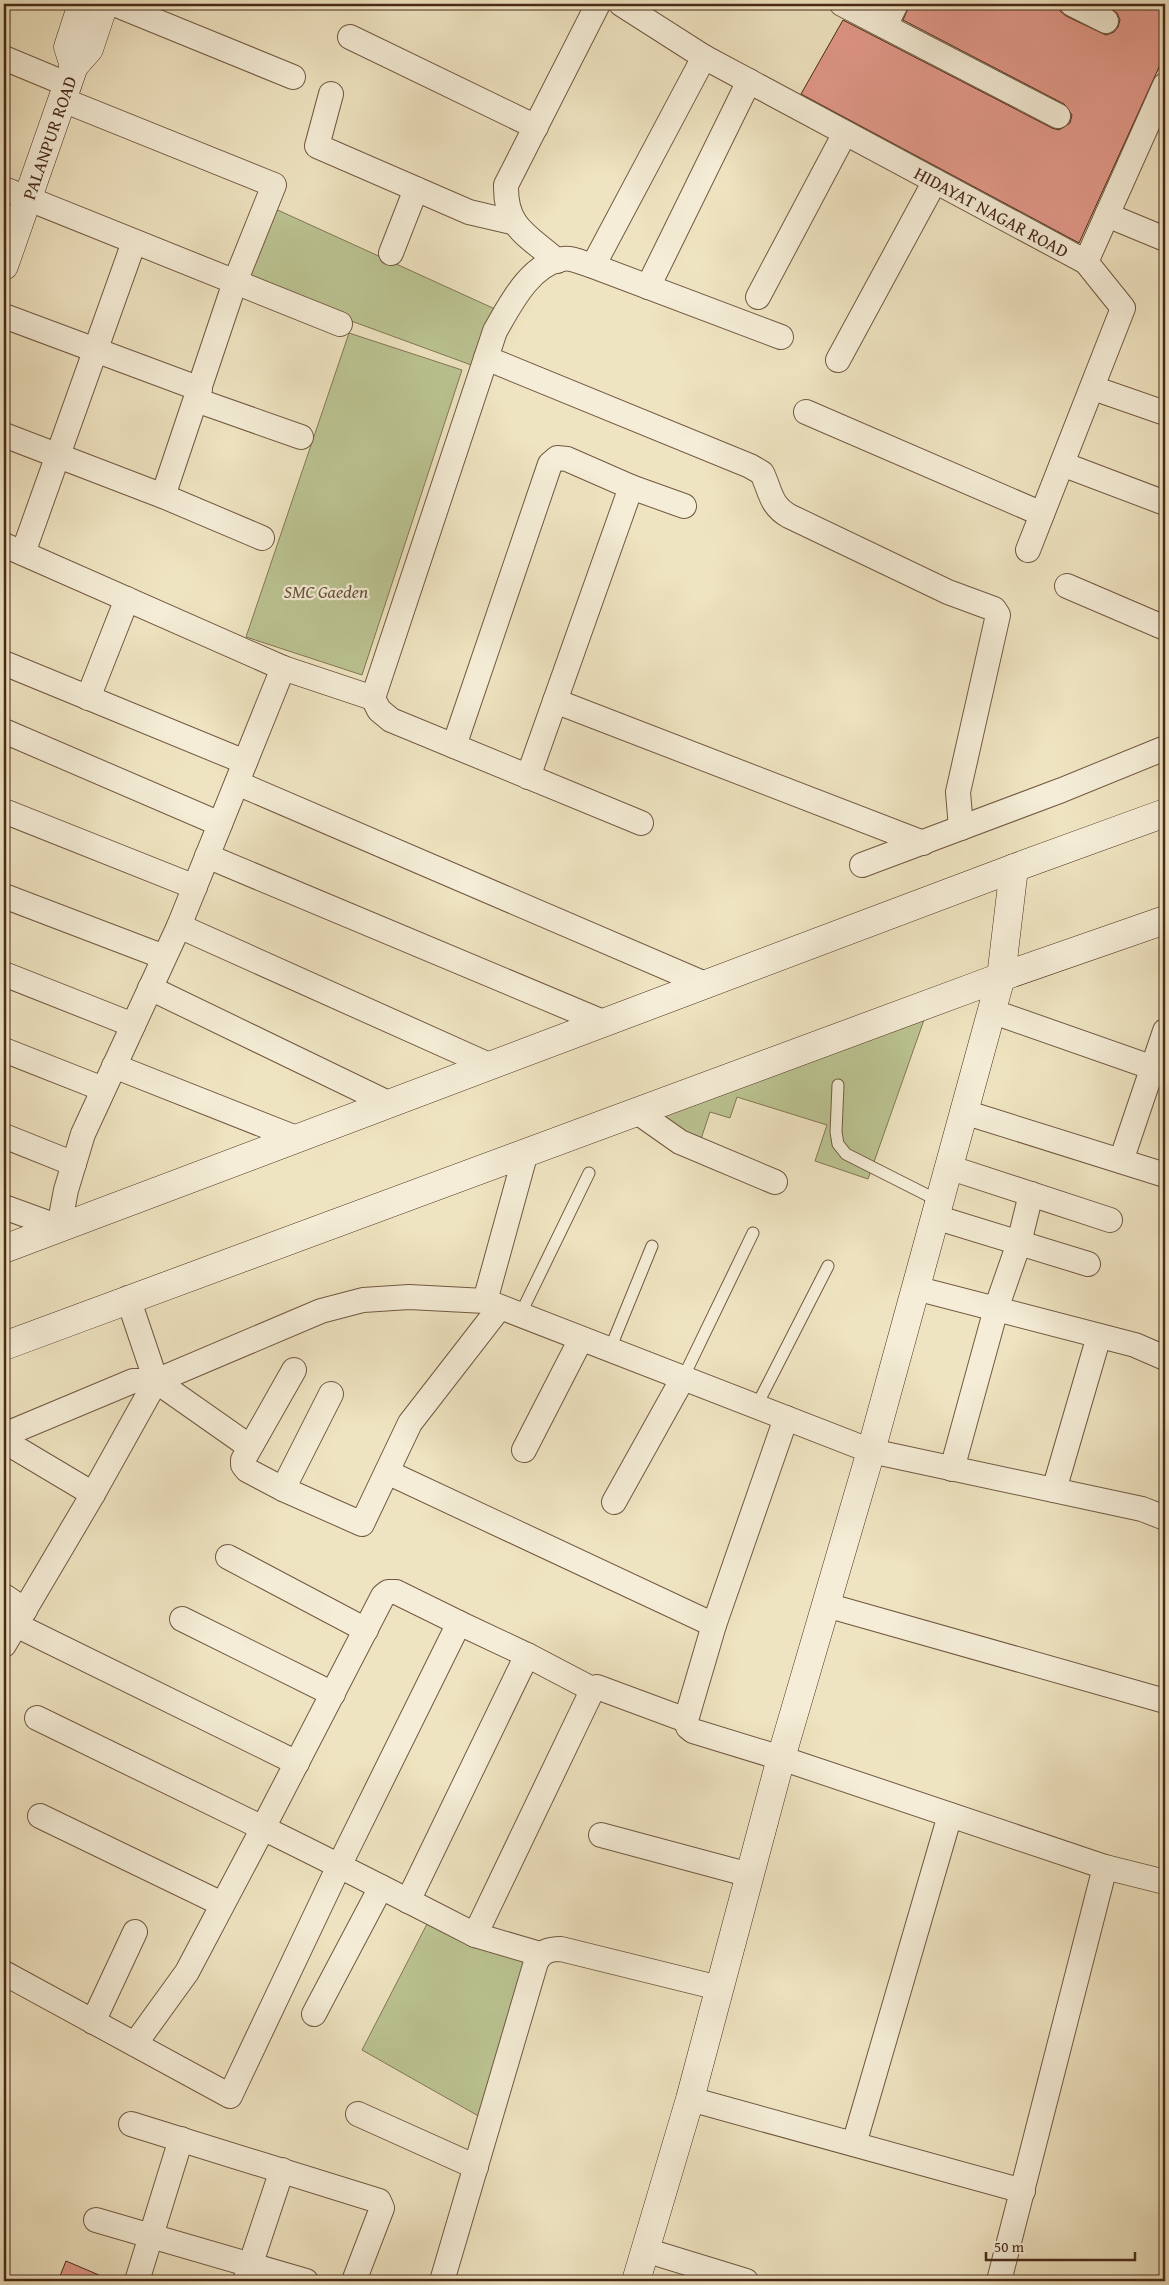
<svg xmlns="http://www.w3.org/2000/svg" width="1169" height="2285" font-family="'Gentium Book Plus',serif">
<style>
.green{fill:#bbc492;stroke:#827755}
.building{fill:#e39a8b;stroke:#482a18}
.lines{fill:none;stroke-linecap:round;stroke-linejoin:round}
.lane-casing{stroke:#725842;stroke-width:13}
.street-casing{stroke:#725842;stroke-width:26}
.secondary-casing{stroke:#482a18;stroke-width:29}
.lane{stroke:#f5edd7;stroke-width:11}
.street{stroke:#f5edd7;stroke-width:24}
.secondary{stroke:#f5edd7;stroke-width:28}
.labels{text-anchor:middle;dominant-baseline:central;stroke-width:4.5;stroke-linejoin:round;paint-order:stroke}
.street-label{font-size:18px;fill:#482a18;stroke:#f5edd7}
.park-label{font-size:18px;font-style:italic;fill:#655036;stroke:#f5edd7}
</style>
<rect width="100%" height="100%" fill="#efe4c1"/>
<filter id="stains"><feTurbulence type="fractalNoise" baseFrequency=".004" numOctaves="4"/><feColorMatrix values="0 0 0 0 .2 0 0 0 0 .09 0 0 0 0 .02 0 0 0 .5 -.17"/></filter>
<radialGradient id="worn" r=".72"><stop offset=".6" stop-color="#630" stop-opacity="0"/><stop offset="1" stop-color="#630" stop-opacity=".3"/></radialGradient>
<g class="green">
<path d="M271 207 495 309 474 366 242 281Z"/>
<path d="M349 333 462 370 362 675 246 637Z"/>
<path d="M925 1017 868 1179 815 1161 827 1125 737 1097 730 1118 710 1112 698 1148 643 1114Z"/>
<path d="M427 1924 475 1946 529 1959 482 2118 362 2050Z"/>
</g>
<g class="building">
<path d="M910 4H1058L1060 11 1066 16 1106 35 1114 32 1118 27 1120 20 1117 13 1102 4H1165V54L1079 243 801 94 843 20 1052 128 1059 130 1070 123 1072 115 1064 104 903 20Z"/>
<path d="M66 2261 113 2281H58Z"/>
</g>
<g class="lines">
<defs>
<g id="lane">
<path d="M838 1085 836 1132 838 1144 846 1154 939 1201"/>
<path d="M520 1315 589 1173"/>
<path d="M610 1349 652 1246"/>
<path d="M683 1378 753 1233"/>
<path d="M756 1407 828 1266"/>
</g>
<g id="street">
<path d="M114 4 293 77"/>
<path id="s1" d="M621 4 704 57 1086 262 1123 308 1028 550"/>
<path d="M842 4 1058 116"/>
<path d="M1072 4 1106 21"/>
<path d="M885 26 896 4"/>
<path d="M350 37 536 127"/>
<path d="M4 58 69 85"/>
<path d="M331 94 317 146 469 212 512 222"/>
<path d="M63 100 274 185 235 282 163 496"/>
<path d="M4 189 340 324"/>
<path d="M1107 215 1165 239"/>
<path d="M391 253 416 189"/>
<path d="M557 261C528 235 505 228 506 185L598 4"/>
<path d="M1086 262 1165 85"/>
<path d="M593 266 704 57"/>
<path d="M648 287 749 81"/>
<path d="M758 297 845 133"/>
<path d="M4 316 200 389"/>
<path d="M486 358 750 466 762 473C771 492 770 505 789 516L948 592 994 609 998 615 958 792 961 828"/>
<path d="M838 360 935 181"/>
<path d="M1093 388 1165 413"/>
<path d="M196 400 301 437"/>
<path d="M806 412 1042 514"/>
<path d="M4 435 163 496 262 538"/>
<path d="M1062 464 1165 503"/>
<path d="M4 545 283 668"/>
<path d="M23 553 134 242"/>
<path d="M1067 586 1165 628"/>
<path d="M4 663 245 762"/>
<path d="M88 698 127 599"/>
<path d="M373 698 379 710 391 720 641 823"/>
<path d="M555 701 923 843"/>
<path d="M4 731 220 824"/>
<path d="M454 746 550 464 557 458 567 459 631 487 684 506"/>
<path d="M528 777 631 487"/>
<path d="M237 783 705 984"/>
<path d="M4 811 195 887"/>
<path d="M207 856 603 1022"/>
<path d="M862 865 1062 790 1165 748"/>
<path d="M4 896 164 957"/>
<path d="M179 926 489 1065"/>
<path d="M4 974 133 1025"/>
<path d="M150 988 388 1103"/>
<path d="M991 1011 1165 1072"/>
<path d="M4 1050 103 1089"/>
<path d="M114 1066 296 1138"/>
<path d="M636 1111 680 1142 775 1182"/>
<path d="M964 1112 1165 1175"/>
<path d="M4 1136 74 1164"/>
<path d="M1121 1161 1165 1031"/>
<path d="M948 1167 1110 1220"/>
<path d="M4 1207 59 1227 66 1190 83 1134 179 926 283 668 373 698 495 331C510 305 530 264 563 259 571 257 585 264 593 266L781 337"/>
<path d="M935 1217 1088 1264"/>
<path d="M915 1288 1135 1345 1165 1358"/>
<path d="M128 1298 156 1381"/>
<path d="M485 1301 526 1152"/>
<path d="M331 1394 283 1489 362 1524 410 1423 500 1307"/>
<path d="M4 1435 133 1381H156L250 1447"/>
<path d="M4 1441 93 1494"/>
<path d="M524 1450 581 1339"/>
<path d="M952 1469 996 1309 1019 1243 1031 1194"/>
<path d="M387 1472 714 1625 786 1418"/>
<path d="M283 1489 247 1470 243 1465V1460L294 1370"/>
<path d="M1054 1490 1099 1336"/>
<path d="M614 1502 683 1378"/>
<path d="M228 1557 366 1630"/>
<path d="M4 1596 25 1610"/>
<path d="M826 1605 1165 1701"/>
<path d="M182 1619 333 1694"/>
<path d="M16 1625 297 1763"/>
<path d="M714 1625 686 1720 688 1727 693 1731 781 1758 1105 1867 1165 1882"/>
<path d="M4 1645 93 1494 156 1381 321 1311 363 1300 409 1297 485 1301 871 1451 1142 1509 1165 1518"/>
<path d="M597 1687 686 1720"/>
<path d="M37 1718 263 1828 187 1972 135 2044"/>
<path d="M40 1816 222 1904"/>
<path d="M601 1835 750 1875"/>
<path d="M408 1901 527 1655 459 1623"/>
<path d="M475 1935 540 1954"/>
<path d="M4 1973 230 2096 339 1866 459 1623 396 1592H388L383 1596 263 1828C334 1863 405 1899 475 1935L589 1697 591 1690 588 1687 527 1655"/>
<path d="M314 2014 381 1887"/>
<path d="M93 2022 135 1932"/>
<path d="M690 2099 1023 2191"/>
<path d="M358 2114 476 2167"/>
<path d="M131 2124 379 2201 382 2208 354 2281"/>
<path d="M854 2144 950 1815"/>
<path d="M96 2220 306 2281"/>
<path d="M645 2250 746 2281"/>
<path d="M137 2281 181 2139"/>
<path d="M245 2281 282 2170"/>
<path d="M442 2281 536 1962C542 1951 549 1949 561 1949L719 1988"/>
<path d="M999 2281 1105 1867"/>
</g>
<g id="secondary">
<path d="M74 66 68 47 82 4"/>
<path id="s2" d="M4 266 74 66 89 49 104 4"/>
<path d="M4 1249 1014 868 1165 813"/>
<path d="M4 1346 1001 977 1165 920"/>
<path d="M636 2281 690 2099 781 1758 871 1451 1001 977 1014 868"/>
</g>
</defs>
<use href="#lane" class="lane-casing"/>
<use href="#street" class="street-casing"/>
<use href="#secondary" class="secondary-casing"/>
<use href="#lane" class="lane"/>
<use href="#street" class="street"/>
<use href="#secondary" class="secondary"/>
</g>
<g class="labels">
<g class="street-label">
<text stroke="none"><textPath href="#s2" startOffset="136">PALANPUR ROAD</textPath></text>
<text stroke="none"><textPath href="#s1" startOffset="425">HIDAYAT NAGAR ROAD</textPath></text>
</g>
<g class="park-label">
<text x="326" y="591">SMC Gaeden</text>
</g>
</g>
<rect width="1169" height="2285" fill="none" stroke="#efe4c1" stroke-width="20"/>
<rect x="5" y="5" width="1159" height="2275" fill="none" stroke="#482a18" stroke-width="2.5"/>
<rect x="10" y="10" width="1149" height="2265" fill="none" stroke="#482a18"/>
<path d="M986 2252v8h149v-8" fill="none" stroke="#482a18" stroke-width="2.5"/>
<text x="994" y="2252" font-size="15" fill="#482a18" stroke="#f5edd7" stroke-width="4" paint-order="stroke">50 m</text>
<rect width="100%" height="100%" filter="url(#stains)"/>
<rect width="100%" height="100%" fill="url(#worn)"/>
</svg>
